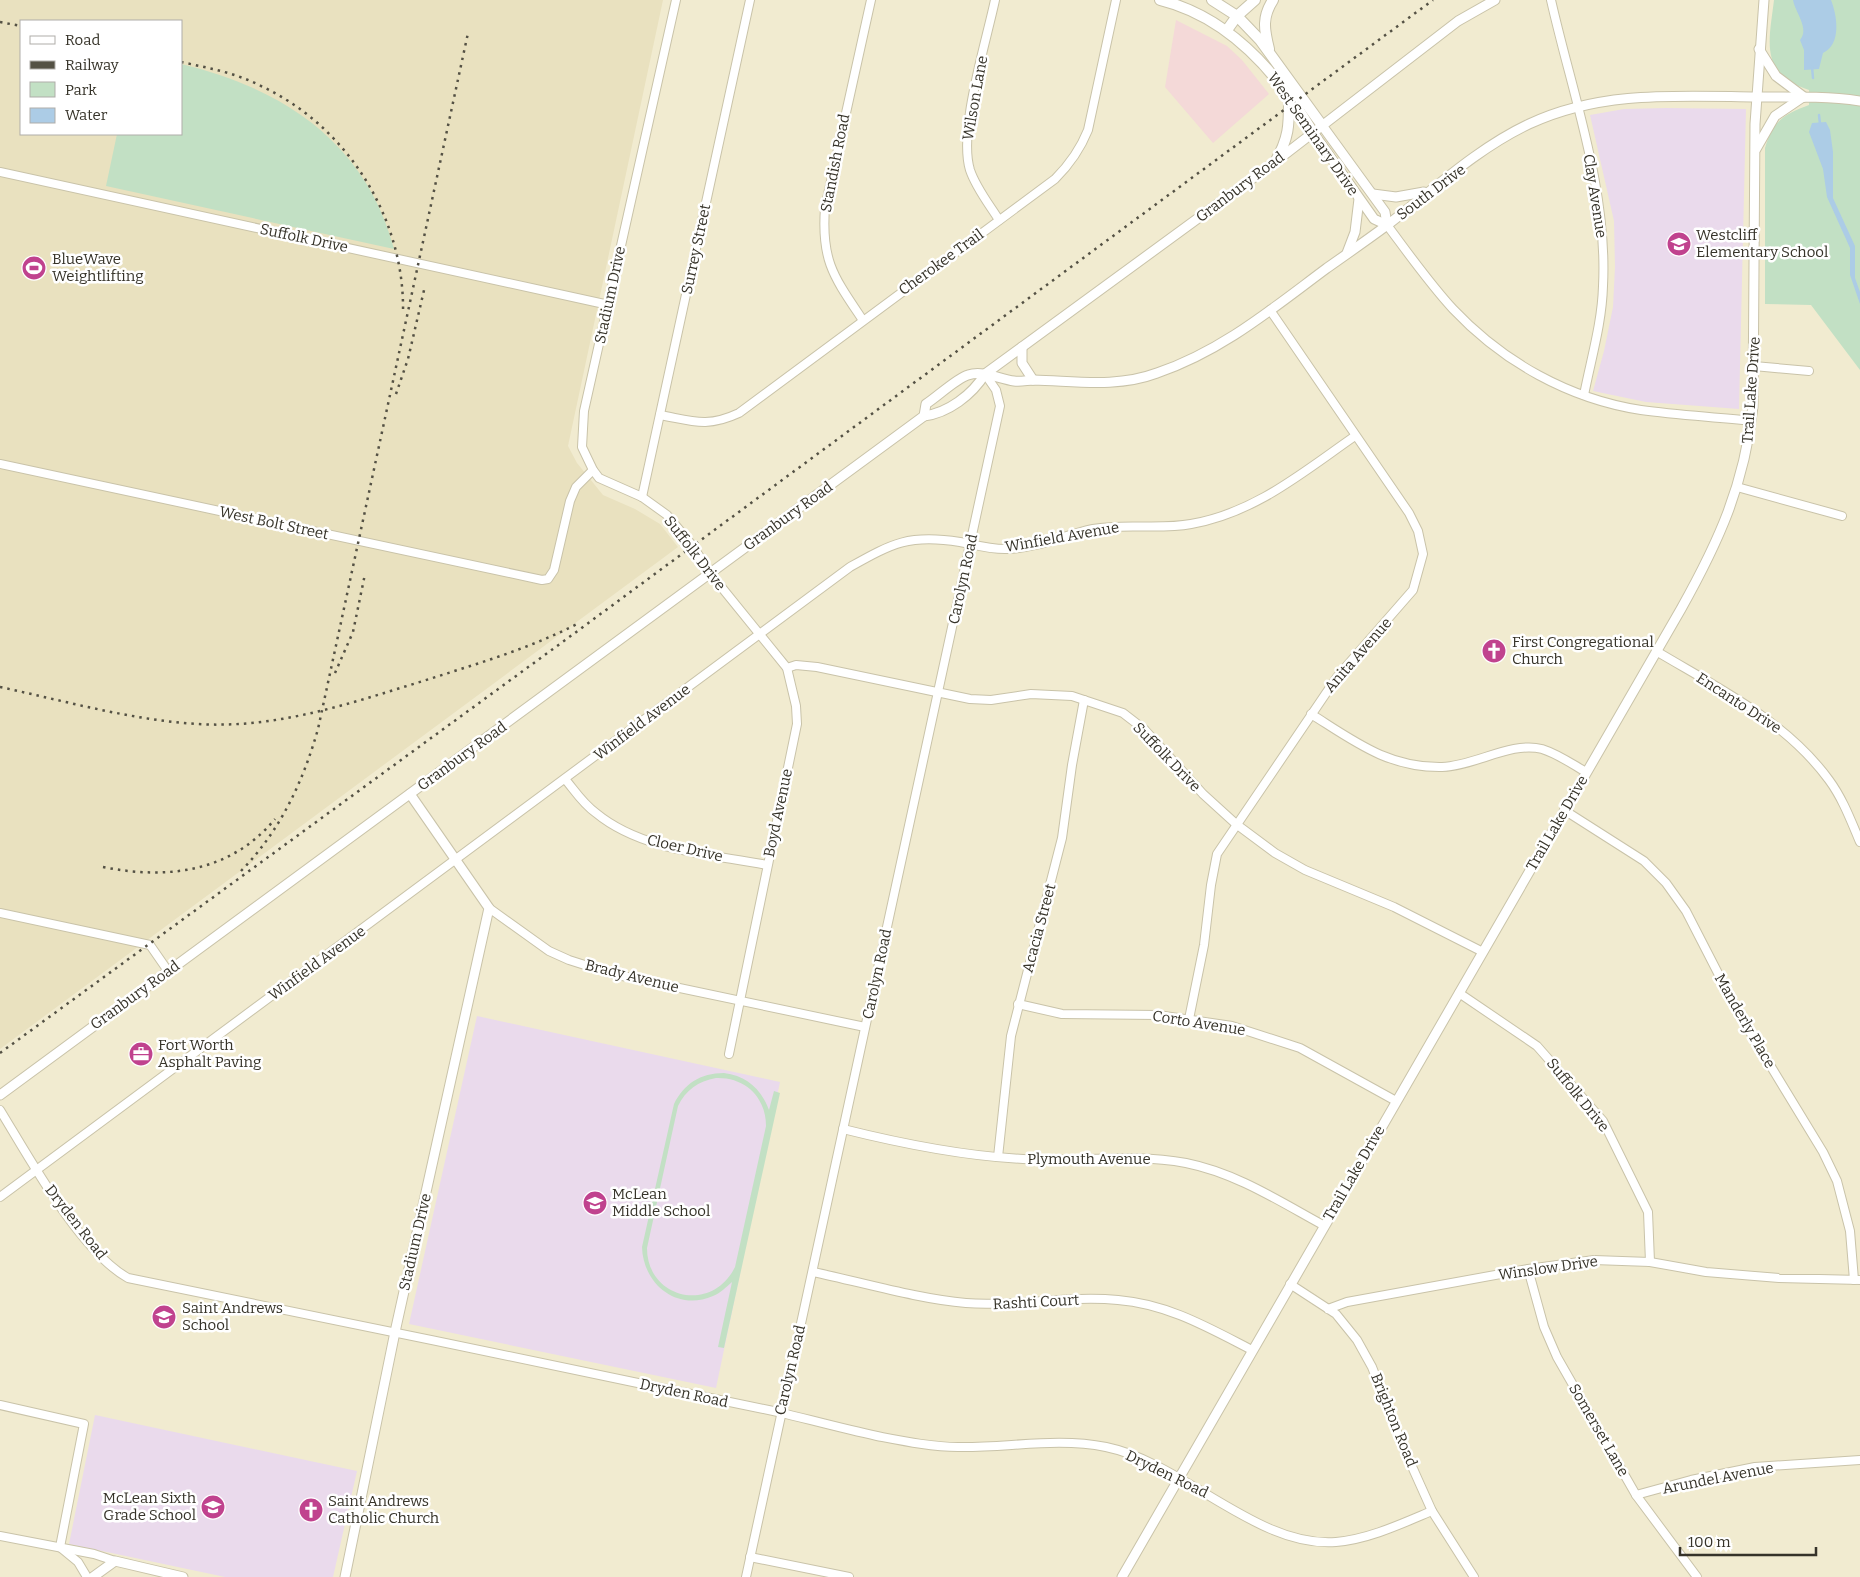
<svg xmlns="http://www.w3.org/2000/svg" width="1860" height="1577" font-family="Bitter,serif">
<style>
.commercial{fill:#f4d9d8}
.built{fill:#e9e1bf;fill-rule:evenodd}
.education{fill:#eadaec}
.green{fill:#c2e0c4;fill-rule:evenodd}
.water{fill:#accce6}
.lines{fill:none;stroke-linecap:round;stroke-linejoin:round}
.stream{stroke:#accce6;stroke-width:2.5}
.minor-casing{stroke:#c9c3a9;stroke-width:10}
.tertiary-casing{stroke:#c9c3a9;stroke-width:11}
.secondary-casing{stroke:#c9c3a9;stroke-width:12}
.minor{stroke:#fff;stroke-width:8}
.tertiary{stroke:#fff;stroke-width:9}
.secondary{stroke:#fff;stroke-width:10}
.rail{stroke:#545144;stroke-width:2.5;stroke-dasharray:2.5 5;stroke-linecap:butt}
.labels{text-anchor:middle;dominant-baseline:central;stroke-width:5;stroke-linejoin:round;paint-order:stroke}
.street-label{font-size:15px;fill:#363329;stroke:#fff}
.poi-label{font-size:15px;fill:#363329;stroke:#fff;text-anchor:start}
</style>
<rect width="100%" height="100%" fill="#f1ebd0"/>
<path class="commercial" d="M1176 20 1227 46 1242 60 1269 94 1213 143 1165 87Z"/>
<path class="built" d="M0 0H663L568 446 577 463 603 495 635 509 660 524 678 547 0 1049ZM21 21H181V134H21Z"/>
<g class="education">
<path d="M1666 108 1746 109 1739 409 1646 402 1593 391 1604 351 1613 307 1615 267 1614 221 1590 115 1624 109Z"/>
<path d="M477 1016 780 1082 716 1388 409 1324Z"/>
<path d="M95 1415 357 1471 333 1577H225L69 1544Z"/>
</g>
<g class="green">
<path d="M1774 0H1860V370L1811 305 1765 304V148C1773 121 1784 114 1809 105V90C1759 74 1769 42 1774 0Z"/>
<path d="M181 64C282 88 366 142 394 249L106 186 117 134H181Z"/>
<path d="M724 1073C747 1076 761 1089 769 1110L774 1091 780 1093 724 1348 718 1347 732 1282C726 1287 721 1293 713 1296 677 1312 643 1284 642 1247L674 1104C684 1084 700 1073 724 1073ZM716 1078C745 1077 766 1097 766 1126L735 1267C712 1314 647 1299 647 1248L678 1106C686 1090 698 1081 716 1078Z"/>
</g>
<g class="water">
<path d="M1793 0H1831C1837 15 1842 44 1823 53L1819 69 1804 70V50L1800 40C1810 29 1795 12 1793 0Z"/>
<path d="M1826 122 1830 130 1833 152V198L1855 246V278L1860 292V304L1850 275V248L1827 197 1823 169 1809 132 1812 123Z"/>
</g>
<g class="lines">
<g class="stream">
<path d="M1812 67 1813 78"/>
<path d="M1819 115 1820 124"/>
</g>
<defs>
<g id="minor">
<path d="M676 0 584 411 582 447 593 470 599 478 642 497 667 515 692 545 710 573 787 668 796 706 797 724 729 1054"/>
<path d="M995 0C986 43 958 131 970 170 976 188 989 204 999 220"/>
<path d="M1551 0C1572 93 1608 190 1603 286 1602 323 1591 359 1584 395"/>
<path d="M0 172 609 305"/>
<path d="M1387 225C1408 253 1429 283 1453 309 1503 362 1569 399 1641 410 1677 415 1715 417 1751 421"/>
<path d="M862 319C834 277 821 261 825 208L871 0"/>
<path d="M1754 366 1809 371"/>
<path d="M660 415C693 421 707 428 739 413L1055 179C1070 164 1080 150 1088 130L1116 0"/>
<path d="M0 464 542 580 548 579 554 570 570 501 576 487 593 470"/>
<path d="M1737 487 1842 516"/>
<path d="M642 497 750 0"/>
<path d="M1656 651C1718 688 1786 721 1829 780 1843 799 1851 821 1860 842"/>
<path d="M787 668 796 665 817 667 970 699 991 700 1031 694 1072 696 1123 713 1145 730 1203 794 1236 824 1275 853 1305 870 1394 907 1483 952"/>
<path d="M1311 714C1354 741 1388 768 1442 767 1475 766 1511 741 1542 749 1558 754 1572 764 1586 772"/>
<path d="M565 779C575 791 583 804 596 813 642 851 711 854 767 865"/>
<path d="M1564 810 1644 861 1666 883 1686 911 1739 1014 1823 1152 1837 1181 1850 1231 1854 1280"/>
<path d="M489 908 549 951 569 960 613 974 865 1027"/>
<path d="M0 913 150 945 168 971"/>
<path d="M1459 993 1537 1046 1603 1121 1648 1212 1650 1262"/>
<path d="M1018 1004 1062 1014 1158 1015 1232 1026 1300 1048 1396 1101"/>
<path d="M1189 1019 1204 945 1211 885 1217 854 1337 677 1413 590 1423 554 1418 531 1409 513 1270 310"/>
<path d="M0 1110C30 1159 80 1251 128 1278 296 1313 465 1346 633 1382 681 1392 730 1402 778 1412 811 1420 844 1429 877 1436 903 1441 932 1447 958 1447 1007 1448 1057 1437 1106 1447 1184 1463 1257 1548 1336 1542 1369 1539 1401 1524 1432 1511"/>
<path d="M843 1129C903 1144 962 1156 1023 1159 1077 1162 1132 1153 1186 1163 1236 1173 1279 1201 1323 1225"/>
<path d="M998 1157 1011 1036 1062 838 1072 765 1084 700"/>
<path d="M0 1197 850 567C893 543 909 534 960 542 975 545 993 550 1008 549 1037 548 1065 535 1093 529 1125 523 1159 530 1191 524 1255 513 1303 472 1355 436"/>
<path d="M1528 1269 1544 1327 1557 1357 1636 1495 1697 1577"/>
<path d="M813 1272C861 1282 918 1299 966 1303 1018 1307 1067 1295 1118 1300 1168 1304 1209 1328 1252 1350"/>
<path d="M1290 1284 1336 1314 1357 1340 1372 1367 1401 1442 1432 1511 1474 1577"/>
<path d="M1328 1309 1347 1302 1528 1269 1594 1260 1650 1262 1706 1272 1779 1278 1860 1280"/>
<path d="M0 1405 84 1424 60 1547"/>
<path d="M1636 1495 1691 1480 1755 1467 1860 1460"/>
<path d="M0 1536 94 1554 115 1561"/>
<path d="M61 1548 78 1562 87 1577"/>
<path d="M750 1557 849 1577"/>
<path d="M746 1577 1000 406 996 390 985 374"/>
</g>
<g id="tertiary">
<path d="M1759 49 1776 76 1804 97"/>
<path d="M1321 124 1385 212 1387 225"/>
<path d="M1312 131 1374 219 1387 225"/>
<path d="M1756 149 1775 116 1803 97"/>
<path d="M1373 194 1396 197 1424 192"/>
<path d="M1347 253 1355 232 1359 199"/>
<path d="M1022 347V363L1033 380"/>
<path d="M924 416 926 404C937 397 957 378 968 375 983 370 999 379 1014 381 1021 382 1028 380 1034 380 1076 381 1117 388 1157 373 1222 351 1273 308 1327 268 1347 254 1367 240 1386 226 1432 191 1476 149 1529 124 1601 90 1679 96 1757 97 1791 97 1826 96 1860 101"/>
<path d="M0 1095 924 416C948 413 972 395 985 374L1275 162 1458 21 1495 0"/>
<path d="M93 1577 115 1561 183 1577"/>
<path d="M345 1577 395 1332 489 908 410 794"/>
<path d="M1122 1577 1681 609C1719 541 1744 486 1753 407L1755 124 1764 0"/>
</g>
<g id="secondary">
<path d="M1160 0C1229 17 1277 72 1312 131"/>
<path d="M1212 0 1237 16 1260 40 1321 124"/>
<path d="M1227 30 1237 16 1255 0"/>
<path d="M1269 49C1264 29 1262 17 1273 0"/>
<path d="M1275 162C1290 137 1289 123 1289 95"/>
</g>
</defs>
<use href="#minor" class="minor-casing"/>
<use href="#tertiary" class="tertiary-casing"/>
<use href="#secondary" class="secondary-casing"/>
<use href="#minor" class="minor"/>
<use href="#tertiary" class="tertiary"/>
<use href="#secondary" class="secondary"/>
<g class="rail">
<path d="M0 22 21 26"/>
<path d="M181 62C209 68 236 73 261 86 347 126 405 218 403 313"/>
<path d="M396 394 408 359 425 286"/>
<path d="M335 673 353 632 365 574"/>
<path d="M0 687C65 701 131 720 197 724 276 729 348 704 423 681 476 664 529 649 579 623"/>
<path d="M103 867C168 880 231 872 275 819"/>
<path d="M241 871C280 831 303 782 318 729L468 33"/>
<path d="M0 1053 568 638 1433 0"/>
</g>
</g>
<defs>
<symbol id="school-disc" viewBox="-11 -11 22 22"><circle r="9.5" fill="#c0428e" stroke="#fff"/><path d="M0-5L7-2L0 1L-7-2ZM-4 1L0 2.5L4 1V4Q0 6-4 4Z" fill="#fff"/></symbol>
<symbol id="stadium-disc" viewBox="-11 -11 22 22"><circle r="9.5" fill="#c0428e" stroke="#fff"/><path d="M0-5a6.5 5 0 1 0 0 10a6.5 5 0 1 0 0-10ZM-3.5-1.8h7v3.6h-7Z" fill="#fff"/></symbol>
<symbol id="church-disc" viewBox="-11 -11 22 22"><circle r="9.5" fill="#c0428e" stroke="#fff"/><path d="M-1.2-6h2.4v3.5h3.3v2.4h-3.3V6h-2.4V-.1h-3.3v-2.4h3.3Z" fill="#fff"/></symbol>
<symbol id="office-disc" viewBox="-11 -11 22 22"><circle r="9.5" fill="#c0428e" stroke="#fff"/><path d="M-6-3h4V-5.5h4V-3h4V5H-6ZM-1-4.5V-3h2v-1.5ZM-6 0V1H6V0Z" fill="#fff"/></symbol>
</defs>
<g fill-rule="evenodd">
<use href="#school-disc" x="1665" y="230" width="28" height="28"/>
<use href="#stadium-disc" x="20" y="254" width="28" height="28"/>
<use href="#church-disc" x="1480" y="637" width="28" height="28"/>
<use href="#office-disc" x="127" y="1040" width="28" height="28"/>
<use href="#school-disc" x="581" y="1189" width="28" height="28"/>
<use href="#school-disc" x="150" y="1303" width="28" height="28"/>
<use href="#school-disc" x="199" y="1493" width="28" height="28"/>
<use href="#church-disc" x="297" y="1496" width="28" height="28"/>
</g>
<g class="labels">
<g class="street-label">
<text transform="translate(975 98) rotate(-80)">Wilson Lane</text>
<text transform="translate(1313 134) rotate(55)">West Seminary Drive</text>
<text transform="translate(835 163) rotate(-79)">Standish Road</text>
<text transform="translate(1240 187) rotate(-37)">Granbury Road</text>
<text transform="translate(1431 192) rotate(-37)">South Drive</text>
<text transform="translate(1595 196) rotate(81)">Clay Avenue</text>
<text transform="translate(304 238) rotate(12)">Suffolk Drive</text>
<text transform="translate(696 249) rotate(-78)">Surrey Street</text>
<text transform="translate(941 262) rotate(-36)">Cherokee Trail</text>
<text transform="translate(610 295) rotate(-78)">Stadium Drive</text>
<text transform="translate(1751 390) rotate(-86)">Trail Lake Drive</text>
<text transform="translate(788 516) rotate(-36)">Granbury Road</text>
<text transform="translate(274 523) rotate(12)">West Bolt Street</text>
<text transform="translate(1062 537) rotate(-10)">Winfield Avenue</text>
<text transform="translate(695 553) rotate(52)">Suffolk Drive</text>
<text transform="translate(963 579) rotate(-78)">Carolyn Road</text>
<text transform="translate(1358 655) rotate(-49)">Anita Avenue</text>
<text transform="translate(1739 703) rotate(33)">Encanto Drive</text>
<text transform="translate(642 722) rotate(-37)">Winfield Avenue</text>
<text transform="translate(462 756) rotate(-36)">Granbury Road</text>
<text transform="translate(1167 757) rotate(46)">Suffolk Drive</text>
<text transform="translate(778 813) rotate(-78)">Boyd Avenue</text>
<text transform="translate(1557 823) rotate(-60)">Trail Lake Drive</text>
<text transform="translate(685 848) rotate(13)">Cloer Drive</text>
<text transform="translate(1039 928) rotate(-75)">Acacia Street</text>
<text transform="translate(317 963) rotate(-36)">Winfield Avenue</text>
<text transform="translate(877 974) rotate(-78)">Carolyn Road</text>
<text transform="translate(632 976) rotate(14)">Brady Avenue</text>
<text transform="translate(135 995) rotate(-36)">Granbury Road</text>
<text transform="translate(1745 1021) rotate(60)">Manderly Place</text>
<text transform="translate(1199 1023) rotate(9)">Corto Avenue</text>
<text transform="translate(1578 1095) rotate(51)">Suffolk Drive</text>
<text x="1089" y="1159">Plymouth Avenue</text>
<text transform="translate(1354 1173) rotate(-60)">Trail Lake Drive</text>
<text transform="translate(76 1222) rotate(52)">Dryden Road</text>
<text transform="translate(415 1242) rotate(-77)">Stadium Drive</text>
<text transform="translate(1548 1268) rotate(-8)">Winslow Drive</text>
<text transform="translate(1036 1302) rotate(-3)">Rashti Court</text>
<text transform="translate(790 1370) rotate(-77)">Carolyn Road</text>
<text transform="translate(684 1393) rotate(12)">Dryden Road</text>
<text transform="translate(1394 1420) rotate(68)">Brighton Road</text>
<text transform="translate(1599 1430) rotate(60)">Somerset Lane</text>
<text transform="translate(1167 1474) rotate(26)">Dryden Road</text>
<text transform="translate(1718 1478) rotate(-11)">Arundel Avenue</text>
</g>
<g class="poi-label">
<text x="1696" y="235">Westcliff<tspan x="1696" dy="17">Elementary School</tspan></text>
<text x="52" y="259">BlueWave<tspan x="52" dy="17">Weightlifting</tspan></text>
<text x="1512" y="642">First Congregational<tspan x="1512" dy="17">Church</tspan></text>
<text x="158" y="1045">Fort Worth<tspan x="158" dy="17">Asphalt Paving</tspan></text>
<text x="612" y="1194">McLean<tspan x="612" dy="17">Middle School</tspan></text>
<text x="182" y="1308">Saint Andrews<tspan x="182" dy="17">School</tspan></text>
<text x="196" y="1498" text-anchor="end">McLean Sixth<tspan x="196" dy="17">Grade School</tspan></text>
<text x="328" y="1501">Saint Andrews<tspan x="328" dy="17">Catholic Church</tspan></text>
</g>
</g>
<rect x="20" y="20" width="162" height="115" fill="#ffffff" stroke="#afada9"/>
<rect x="30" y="36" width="25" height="8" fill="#ffffff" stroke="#afada9"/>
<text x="65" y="45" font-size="15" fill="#363329">Road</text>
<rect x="30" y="61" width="25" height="8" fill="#545144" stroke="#afada9"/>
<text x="65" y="70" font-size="15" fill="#363329">Railway</text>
<rect x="30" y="82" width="25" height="15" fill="#c2e0c4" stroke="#afada9"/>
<text x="65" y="95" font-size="15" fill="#363329">Park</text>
<rect x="30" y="108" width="25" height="15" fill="#accce6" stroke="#afada9"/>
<text x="65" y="120" font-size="15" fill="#363329">Water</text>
<path d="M1680 1547v8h136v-8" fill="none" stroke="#363329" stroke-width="2.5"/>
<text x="1688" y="1547" font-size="15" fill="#363329" stroke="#ffffff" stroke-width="4" paint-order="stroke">100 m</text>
</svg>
